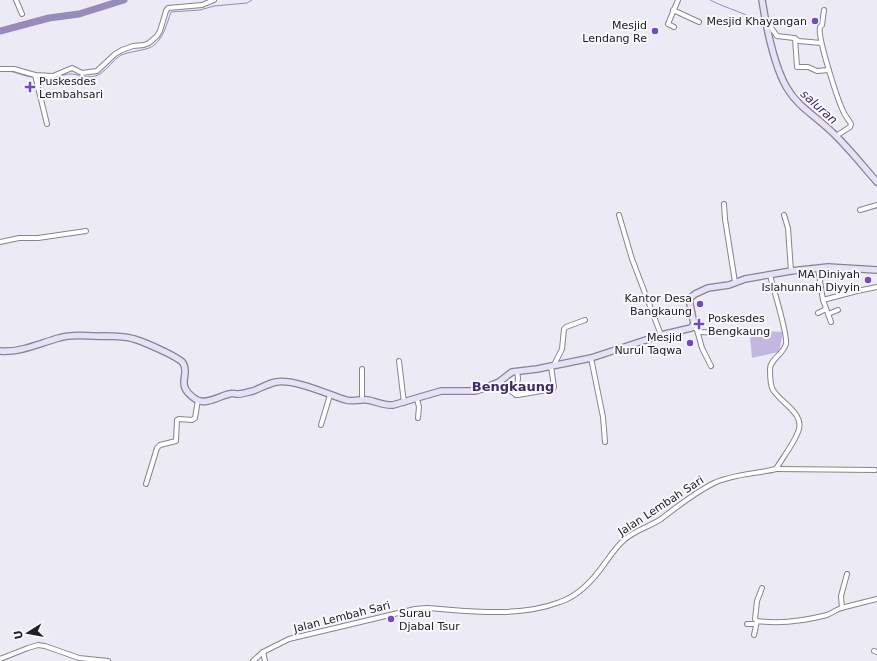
<svg xmlns="http://www.w3.org/2000/svg" width="877" height="661" font-family="'DejaVu Sans',sans-serif">
<style>
.green{fill:#c1b8e0}
.lines{fill:none;stroke-linecap:round;stroke-linejoin:round}
.stream{stroke:#978bbb;stroke-width:1}
.river{stroke:#978bbb;stroke-width:7}
.street-casing{stroke:#86848e;stroke-width:6}
.secondary-casing{stroke:#86848e;stroke-width:8}
.street{stroke:#fff;stroke-width:4}
.secondary{stroke:#e7e1f8;stroke-width:5.5}
.poi-dot{fill:#7349c1;stroke:#f9f8fe;stroke-width:1.5}
.labels{text-anchor:middle;dominant-baseline:central;stroke-width:4;stroke-linejoin:round;paint-order:stroke}
.poi-label{font-size:11px;fill:#212024;stroke:#f9f8fe;text-anchor:end}
.street-label{font-size:11px;fill:#212024;stroke:#f9f8fe}
.water-label{font-size:12px;font-style:italic;fill:#3e2a66;stroke:#f9f8fe}
.quarter-label{font-size:13px;font-weight:bold;fill:#3e2b66;stroke:#f9f8fe}
</style>
<rect width="100%" height="100%" fill="#eceaf4"/>
<path class="green" d="M762 331 783 332 779 352 752 358 750 337Z"/>
<g class="lines">
<g class="stream">
<path d="M710 0C727 9 748 13 764 25"/>
<path d="M8 71C17 72 25 77 33 77"/>
<path d="M56 77C66 74 73 72 82 77 88 77 95 77 100 74 108 69 113 60 121 55 129 52 138 51 146 49 162 45 166 26 171 12L200 10 214 6 247 3 252 0"/>
<path d="M38 78H47"/>
</g>
<path class="river" d="M0 31 49 18 79 14 124 0"/>
<defs>
<g id="street">
<path d="M16 0 22 14"/>
<path d="M673 10 699 22"/>
<path d="M824 10 822 25 820 27C817 37 838 101 844 113 846 117 849 120 851 124L850 127 836 136"/>
<path d="M767 22 777 36 794 38 799 41 821 43"/>
<path d="M674 27 668 24 678 0"/>
<path d="M795 38 797 67H808L817 71 829 70"/>
<path d="M0 69H14L35 75 53 76 72 68 82 73 97 71 115 54 122 50 133 46 144 45 149 43 157 36 160 31 166 11 168 8 202 5 214 0"/>
<path d="M35 75 47 124"/>
<path d="M724 204 725 219 735 282"/>
<path d="M860 210 877 205"/>
<path d="M619 215 632 259 661 335"/>
<path d="M784 215 788 228 791 271"/>
<path d="M0 242 19 238H38L86 231"/>
<path d="M818 268 823 300 831 322"/>
<path d="M823 300 857 291 877 287"/>
<path d="M818 313 826 309"/>
<path d="M828 314 838 310"/>
<path d="M693 327 701 332 735 334"/>
<path d="M697 330 702 348 711 366"/>
<path d="M591 358 603 417 605 442"/>
<path d="M399 361 404 403"/>
<path d="M554 365 562 349 564 329 566 327 585 320"/>
<path d="M362 369V400"/>
<path d="M512 392 515 394 518 395 553 389 554 387 551 366"/>
<path d="M516 395 518 378 517 371"/>
<path d="M417 399 419 407 418 418"/>
<path d="M321 425 330 395"/>
<path d="M776 469 875 470"/>
<path d="M146 484 157 448 160 445 176 441 177 420 179 419 192 420 195 418 198 400"/>
<path d="M762 588 757 601 755 619 757 621C780 624 804 621 827 615 832 613 836 610 841 608 853 605 865 602 877 599"/>
<path d="M842 608 841 596 847 574"/>
<path d="M747 624H756"/>
<path d="M754 635 757 621"/>
<path d="M874 651 877 652"/>
<path d="M263 652 265 661"/>
<path d="M0 659 28 648 38 645 45 646 79 658 108 661"/>
<path d="M253 661 263 652 289 639 415 609 427 608C471 611 517 618 560 602 578 596 594 579 605 563 611 555 616 547 624 540 635 530 649 527 661 519 678 506 694 493 714 483 733 474 756 474 776 469 783 457 793 445 798 432 806 414 781 403 773 390 770 385 770 374 770 369 770 359 783 355 786 344 788 334 773 288 770 275"/>
</g>
<g id="secondary">
<path d="M762 0C766 25 774 66 787 88 798 107 817 117 832 132 848 147 862 165 877 182"/>
<path d="M0 351C20 353 40 343 59 338 74 333 89 337 104 336 115 336 124 336 134 339 142 341 179 357 183 363 191 375 173 385 197 400 206 405 220 396 229 394 232 393 235 394 238 394 243 394 248 392 253 391 261 388 267 384 276 382 295 379 327 394 346 400 353 402 360 399 367 400 376 401 384 406 393 405L441 391H475L485 388 499 382 512 372 537 369 591 358 661 335 691 328 694 324 689 299 695 294 708 288 729 285 745 279 791 271 828 267 877 270"/>
</g>
</defs>
<use href="#street" class="street-casing"/>
<use href="#secondary" class="secondary-casing"/>
<use href="#street" class="street"/>
<use href="#secondary" class="secondary"/>
</g>
<g class="poi-dot">
<circle cx="815" cy="21" r="4"/>
<circle cx="655" cy="31" r="4"/>
<path d="M28 81h4v4h4v4h-4v4h-4v-4h-4v-4h4z"/>
<circle cx="868" cy="280" r="4"/>
<circle cx="700" cy="304" r="4"/>
<path d="M697 318h4v4h4v4h-4v4h-4v-4h-4v-4h4z"/>
<circle cx="690" cy="343" r="4"/>
<circle cx="391" cy="619" r="4"/>
</g>
<g class="labels">
<g class="poi-label">
<text x="807" y="21">Mesjid Khayangan</text>
<text x="647" y="25">Mesjid<tspan x="647" dy="13">Lendang Re</tspan></text>
<text x="39" y="81" text-anchor="start">Puskesdes<tspan x="39" dy="13">Lembahsari</tspan></text>
<text x="860" y="274">MA Diniyah<tspan x="860" dy="13">Islahunnah Diyyin</tspan></text>
<text x="692" y="298">Kantor Desa<tspan x="692" dy="13">Bangkaung</tspan></text>
<text x="708" y="318" text-anchor="start">Poskesdes<tspan x="708" dy="13">Bengkaung</tspan></text>
<text x="682" y="337">Mesjid<tspan x="682" dy="13">Nurul Taqwa</tspan></text>
<text x="399" y="613" text-anchor="start">Surau<tspan x="399" dy="13">Djabal Tsur</tspan></text>
</g>
<g class="street-label">
<text transform="translate(661 506) rotate(-33)">Jalan Lembah Sari</text>
<text transform="translate(342 617) rotate(-14)">Jalan Lembah Sari</text>
</g>
<g class="water-label">
<text transform="translate(819 107) rotate(42)">saluran</text>
</g>
<g class="quarter-label">
<text x="513" y="386">Bengkaung</text>
</g>
</g>
<g transform="translate(28 633) rotate(259)" stroke="#f9f8fe" stroke-width="3" paint-order="stroke">
<path d="M0-3L7 15L0 10L-7 15Z" fill="#212024"/>
<text y="-6" font-size="11" font-weight="bold" text-anchor="middle" fill="#212024">U</text>
</g>
</svg>
